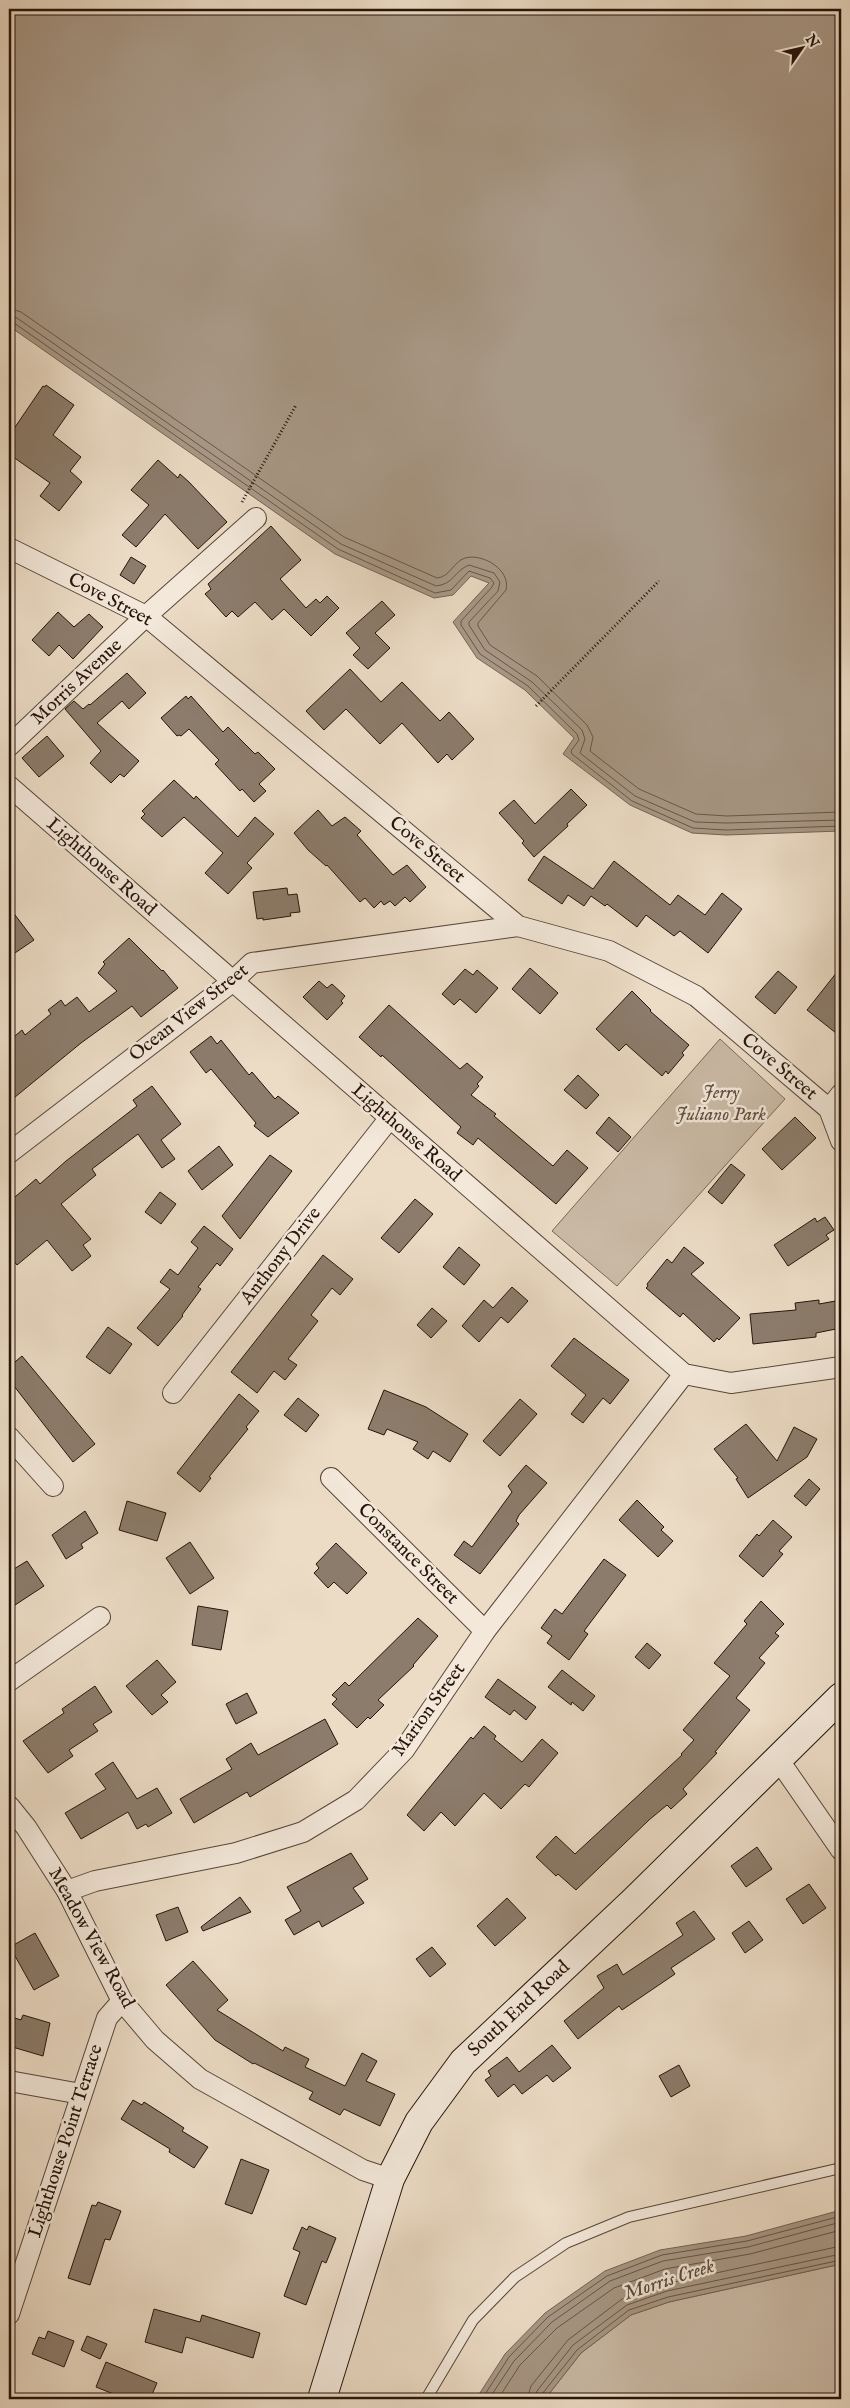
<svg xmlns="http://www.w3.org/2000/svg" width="850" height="2408" font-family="'IM FELL English',serif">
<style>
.green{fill:#cabaa6;stroke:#786758}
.water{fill:#a89886;stroke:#746354}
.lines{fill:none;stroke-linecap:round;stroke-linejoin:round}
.shore{stroke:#665648;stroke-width:1}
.building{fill:#8c7c6c;stroke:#25140a}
.lane-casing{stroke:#574639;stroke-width:12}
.street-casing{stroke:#574639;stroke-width:22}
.secondary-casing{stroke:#25140a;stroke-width:30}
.path{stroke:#25140a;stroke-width:3;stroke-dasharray:1 2.5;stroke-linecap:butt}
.lane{stroke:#f3e8da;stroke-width:10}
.street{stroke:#f3e8da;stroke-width:20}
.secondary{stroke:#f3e8da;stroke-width:28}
.labels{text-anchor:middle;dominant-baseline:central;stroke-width:5;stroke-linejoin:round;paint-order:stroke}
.street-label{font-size:19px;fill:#25140a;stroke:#f3e8da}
.park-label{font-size:19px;font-style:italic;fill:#5f4e41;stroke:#f3e8da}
.water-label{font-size:20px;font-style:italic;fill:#59493c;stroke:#f3e8da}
</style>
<rect width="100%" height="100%" fill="#ecdcc6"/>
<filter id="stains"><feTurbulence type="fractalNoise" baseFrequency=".004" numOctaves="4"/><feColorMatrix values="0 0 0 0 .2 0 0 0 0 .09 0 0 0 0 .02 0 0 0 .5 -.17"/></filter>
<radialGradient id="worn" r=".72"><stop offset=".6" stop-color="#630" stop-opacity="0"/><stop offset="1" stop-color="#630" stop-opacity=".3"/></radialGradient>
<g class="green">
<path d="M720 1039 785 1099 617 1286 552 1231Z"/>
<path d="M841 2264V2399H545L581 2353 631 2315 669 2302Z"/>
</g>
<g class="water">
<path d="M9 9H841V831L726 835 692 833 630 805 563 754 574 738 525 690 477 658 453 622 489 583 471 576 453 595 434 598 335 554 9 326Z"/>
<path d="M841 2210V2264L669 2302 631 2315 581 2353 545 2399H476L505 2354 545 2313 605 2271 660 2250 746 2236Z"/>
</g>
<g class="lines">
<g class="shore">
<path d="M9 308 21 312 344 537 437 578C450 577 453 562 465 558 483 553 511 570 506 590L478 623V626L490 645 537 676 587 725 593 737 590 751 639 789 696 814 727 816 841 812"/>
<path d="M9 316 17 318 341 544 436 586C454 584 454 571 469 565L494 573 500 582 498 591 469 622V625L485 650 532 682 582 730 585 739 580 753 635 796 695 822 727 823 841 820"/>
<path d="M9 322 14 323 338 549 435 593 451 590 469 571 490 578 494 583 492 587 461 621V625L480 654 528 686 577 734 579 740 571 751 572 754 632 801 693 828 726 830 841 826"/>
<path d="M482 2399 509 2357 548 2317 607 2276 662 2255 747 2241 841 2216"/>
<path d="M489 2399 514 2361 552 2322 610 2281 663 2261 748 2247 841 2222"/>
<path d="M498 2399 520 2365 557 2328 614 2288 665 2269 750 2254 841 2230"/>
<path d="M527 2399 531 2386 568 2340 622 2299 665 2284 841 2246"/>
<path d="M535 2399 537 2391 573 2345 627 2305 667 2291 841 2254"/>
<path d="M541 2399 542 2394 577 2350 629 2310 668 2297 841 2260"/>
</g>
</g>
<g class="building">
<path d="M46 385 74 405 53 435 81 457 70 471 82 482 59 511 40 496 50 483 9 454V436L43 386 45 387Z"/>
<path d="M158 460 178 478 180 474 189 482 227 522 198 549 165 514 136 547 122 535 149 505 131 490Z"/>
<path d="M271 526 301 560 280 579 306 608 316 599 320 603 327 596 339 608 311 636 284 609 272 620 255 602 238 617 232 611 226 617 205 594 211 589 208 584Z"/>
<path d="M131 557 146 566 134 584 120 575Z"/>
<path d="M382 601 395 615 375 633 390 648 368 669 353 655 360 648 346 633Z"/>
<path d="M58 612 74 627 89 614 103 627 73 659 59 645 49 656 32 640Z"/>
<path d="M350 669 381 702 402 682 440 721 449 712 474 739 452 760 447 754 438 763 402 723 380 744 346 709 324 730 306 711Z"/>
<path d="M127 673 146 693 129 709 122 701 97 723 139 761 124 777 120 774 111 783 90 763 101 751 65 709 74 701 83 709 89 704 90 705Z"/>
<path d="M186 696 188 699 191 696 223 732 228 727 255 754 258 752 275 769 259 784 266 791 254 802 242 789 240 791 215 764 219 760 189 729 181 736 179 735 177 736 161 718Z"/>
<path d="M47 736 64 756 39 777 22 758Z"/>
<path d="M174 780 194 799 196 796 238 837 255 817 274 834 247 863 252 868 228 894 205 873 223 853 184 817 162 837 141 818 145 814 142 811Z"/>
<path d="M571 789 587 805 567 824 568 826 534 857 522 843 524 841 499 813 514 800 535 824Z"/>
<path d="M318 810 332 826 345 817 361 831 357 835 393 875 407 865 426 887 410 902 405 897 395 906 390 901 384 905 381 901 374 908 365 898 360 902 327 865 326 866 308 850 294 833Z"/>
<path d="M544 856 593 889 614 861 670 905 678 895 705 915 722 893 742 909 708 953 680 931 674 936 646 915 637 927 607 904 605 906 591 896 584 906 568 895 562 904 528 880Z"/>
<path d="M287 888 288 895 297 894 300 912 290 913 291 916 263 920V918L257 919 253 892Z"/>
<path d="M9 907 34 940 9 957Z"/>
<path d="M129 938 162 971 163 970 178 988 141 1017 132 1006 81 1043 9 1102V1041L22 1030 25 1035 51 1014 48 1010 61 1000 65 1006 77 997 89 1012 117 991 98 973 105 964 103 962Z"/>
<path d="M841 967V1037L807 1010Z"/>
<path d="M530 968 558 993 540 1014 512 989Z"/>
<path d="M465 969 473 975 477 970 498 988 476 1013 460 999 454 1005 442 994Z"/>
<path d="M778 971 797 987 775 1014 755 997Z"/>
<path d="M319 981 327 988 332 984 345 996 341 1001 343 1003 327 1020 303 997Z"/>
<path d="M632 991 651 1010 650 1011 689 1045 682 1053 684 1055 668 1074 666 1071 662 1076 626 1044 619 1051 596 1029Z"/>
<path d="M389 1005 460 1069 467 1063 483 1077 477 1084 479 1086 471 1095 496 1114 494 1116 553 1166 567 1150 588 1168 556 1204 478 1138 473 1145 457 1133 461 1127 382 1055 381 1057 359 1037Z"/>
<path d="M211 1036 217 1044 221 1040 249 1075 252 1072 275 1099 278 1096 299 1113 268 1137 254 1126 256 1123 211 1069 206 1073 190 1052Z"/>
<path d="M578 1075 599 1095 586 1109 564 1090Z"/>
<path d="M152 1086 181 1124 161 1140 175 1159 162 1168 138 1134 92 1169 96 1175 61 1204 91 1239 83 1245 91 1256 72 1271 47 1240 17 1265 9 1255V1202L36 1179 40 1184 66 1161 137 1106 133 1100Z"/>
<path d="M609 1117 631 1137 618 1152 596 1133Z"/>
<path d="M795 1117 816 1138 782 1170 762 1149Z"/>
<path d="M219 1146 233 1165 202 1190 188 1171Z"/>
<path d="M270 1155 292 1171 240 1239 222 1216Z"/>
<path d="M731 1164 745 1175 722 1204 708 1192Z"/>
<path d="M160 1192 176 1204 161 1224 145 1212Z"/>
<path d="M415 1199 433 1214 399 1253 381 1238Z"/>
<path d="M825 1217 834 1230 826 1235 829 1239 788 1266 774 1245 815 1218 817 1222Z"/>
<path d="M204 1226 233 1249 220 1266 217 1263 198 1287 201 1289 182 1315 183 1316 158 1346 137 1328 170 1289 160 1282 170 1269 178 1275 198 1248 191 1242Z"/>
<path d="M459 1247 480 1265 464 1285 443 1267Z"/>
<path d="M684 1247 704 1263 691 1274 740 1318 719 1340 717 1338 714 1342 683 1313 680 1317 646 1288 648 1286 647 1284 667 1259 672 1263Z"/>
<path d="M323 1255 353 1279 340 1295 332 1288 311 1315 318 1321 288 1359 297 1365 285 1380 274 1371 257 1393 231 1372Z"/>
<path d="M512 1287 528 1301 508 1323 501 1317 479 1342 462 1326 484 1300 493 1308Z"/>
<path d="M819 1300V1304L841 1300V1328L816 1333V1337L753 1344 750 1314 796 1310 795 1303Z"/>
<path d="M432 1308 447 1321 431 1338 417 1325Z"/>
<path d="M108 1327 132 1344 110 1374 86 1357Z"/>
<path d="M574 1338 629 1380 610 1404 603 1398 583 1423 571 1414 586 1395 551 1366Z"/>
<path d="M22 1356 95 1444 73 1462 14 1386 15 1384 9 1376V1367Z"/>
<path d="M384 1390 426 1407 468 1434 450 1462 433 1451 428 1459 413 1449 418 1442 387 1429 384 1435 368 1429Z"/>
<path d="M239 1394 259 1411 246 1427 248 1429 209 1477 211 1478 200 1492 177 1473Z"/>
<path d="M298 1398 319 1415 306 1432 284 1415Z"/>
<path d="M520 1399 537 1414 500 1456 483 1441Z"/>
<path d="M746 1424 777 1461 794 1427 817 1439 807 1457 748 1498 736 1479 738 1478 714 1449Z"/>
<path d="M526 1465 547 1483 519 1515 516 1521 519 1524 480 1574 454 1555 464 1541 472 1547 512 1492 508 1486Z"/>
<path d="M809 1479 820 1489 806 1506 794 1496Z"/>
<path d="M637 1500 664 1527 661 1530 673 1541 658 1557 619 1520Z"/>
<path d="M127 1501 166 1513 157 1541 119 1530Z"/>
<path d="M85 1511 98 1533 81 1544 83 1548 66 1559 52 1535Z"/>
<path d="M773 1520 792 1537 779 1551 783 1554 763 1577 739 1556 757 1534 759 1536Z"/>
<path d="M190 1542 214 1578 190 1594 166 1558Z"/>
<path d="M336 1543 367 1573 347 1594 334 1582 328 1588 314 1573 319 1568 316 1564Z"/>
<path d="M604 1559 626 1575 584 1631 588 1634 569 1660 547 1643 552 1636 541 1628 555 1609 562 1614Z"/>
<path d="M27 1561 44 1586 9 1609V1572Z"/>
<path d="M761 1601 784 1624 775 1633 779 1636 759 1658 765 1663 736 1698 750 1710 715 1752 717 1753 683 1789 687 1794 671 1809 667 1805 649 1820 576 1890 558 1874 556 1876 536 1857 556 1836 575 1854 682 1755 681 1754 694 1740 683 1730 730 1676 714 1663 747 1624 744 1621Z"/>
<path d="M198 1606 228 1611 221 1650 192 1645Z"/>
<path d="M418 1618 438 1636 413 1665 414 1666 378 1700 384 1705 370 1719 368 1717 357 1728 332 1704 337 1699 332 1695 345 1682 349 1686Z"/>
<path d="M647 1643 661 1655 649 1669 635 1657Z"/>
<path d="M157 1660 176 1682 161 1695 168 1702 152 1715 126 1686Z"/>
<path d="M562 1670 595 1696 583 1711 572 1702 571 1705 548 1687Z"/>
<path d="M498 1679 536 1707 526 1720 514 1710 510 1715 485 1697Z"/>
<path d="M95 1686 112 1712 93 1724 98 1731 69 1750 73 1756 48 1773 23 1741 64 1713 62 1709Z"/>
<path d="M247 1693 257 1713 236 1724 226 1704Z"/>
<path d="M325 1719 338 1744 250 1797 247 1792 194 1823 180 1799 232 1769 226 1759 251 1743 258 1755Z"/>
<path d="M484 1726 496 1736 494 1739 522 1762 542 1739 558 1753 529 1787 525 1784 501 1809 484 1793 455 1826 441 1812 424 1831 407 1815 471 1737 473 1739Z"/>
<path d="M113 1762 137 1799 157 1788 172 1813 148 1827 146 1824 137 1829 128 1812 81 1839 65 1813 106 1789 95 1774Z"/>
<path d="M757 1847 772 1869 746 1887 731 1866Z"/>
<path d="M351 1853 368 1879 353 1888 364 1903 322 1927 319 1921 294 1935 285 1920 301 1911 287 1887Z"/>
<path d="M809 1884 826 1908 803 1924 786 1899Z"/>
<path d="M240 1897 251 1912 203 1931 201 1927Z"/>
<path d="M507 1898 526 1918 495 1946 477 1926Z"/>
<path d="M178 1907 188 1932 166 1941 156 1915Z"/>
<path d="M694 1911 715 1939 671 1968 675 1974 622 2010 619 2006 578 2039 564 2021 604 1988 597 1976 617 1964 623 1975 683 1935 676 1923Z"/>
<path d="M749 1921 763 1940 745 1953 732 1933Z"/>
<path d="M35 1933 59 1976 34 1990 10 1947Z"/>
<path d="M432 1947 446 1964 430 1977 416 1959Z"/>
<path d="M193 1961 228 2000 217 2010 283 2051 285 2047 309 2059 305 2067 345 2086 362 2053 377 2061 366 2081 395 2094 380 2126 344 2109 340 2115 309 2099 313 2092 254 2063 253 2064 215 2040 166 1985Z"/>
<path d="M23 2015 50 2023 43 2056 9 2046V2016L21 2020Z"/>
<path d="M552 2045 571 2068 553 2082 547 2075 522 2094 514 2084 498 2097 485 2080 491 2076 488 2071 507 2057 519 2072Z"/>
<path d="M679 2065 690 2086 671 2097 659 2076Z"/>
<path d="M133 2100 142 2105 144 2102 169 2118 184 2128 182 2131 208 2147 194 2168 169 2152 170 2149 121 2119Z"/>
<path d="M241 2159 269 2170 252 2214 225 2204Z"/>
<path d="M98 2202 121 2211 110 2240 105 2239 90 2285 68 2278 92 2205 96 2206Z"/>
<path d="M309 2226 336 2238 326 2263 322 2261 306 2305 284 2296 300 2252 293 2249 302 2227 307 2230Z"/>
<path d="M154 2309 200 2322 202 2315 260 2333 253 2358 186 2337 182 2353 145 2342Z"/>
<path d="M48 2331 74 2341 64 2367 32 2354 39 2337 45 2339Z"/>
<path d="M87 2336 107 2344 100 2359 81 2350Z"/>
<path d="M106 2362 157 2383 150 2399H126L96 2387Z"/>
</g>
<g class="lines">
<defs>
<path id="lane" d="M426 2399 473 2320 515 2277 566 2243 629 2217 841 2168"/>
<g id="street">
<path d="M9 548 146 616 518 926 609 951 696 996 829 1109 841 1141"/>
<path d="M9 746 146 616 256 518"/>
<path d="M9 786 684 1374 731 1383 841 1367"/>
<path d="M829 1109 841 1094"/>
<path d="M9 1153 232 982 252 963 518 926"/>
<path d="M173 1393 389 1119"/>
<path d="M9 1437 53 1486"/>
<path d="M331 1478 485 1631"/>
<path d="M9 1681 100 1617"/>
<path d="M778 1759 841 1850"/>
<path d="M9 1806 26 1827 67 1891 122 2001 155 2040 200 2079 363 2170 390 2179"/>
<path d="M67 1891 95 1881 236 1853 303 1832 356 1800 404 1750 485 1631 684 1374"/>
<path d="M9 2081 81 2094"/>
<path d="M9 2314 107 2018 122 2001"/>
</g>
<path id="secondary" d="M322 2399 390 2179 419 2122 463 2062 634 1901 841 1697"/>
</defs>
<use href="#lane" class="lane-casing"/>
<use href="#street" class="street-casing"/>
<use href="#secondary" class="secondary-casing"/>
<g class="path">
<path d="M242 502 296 405"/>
<path d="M536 706 659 581"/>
</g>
<use href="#lane" class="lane"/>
<use href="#street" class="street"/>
<use href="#secondary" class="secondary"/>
</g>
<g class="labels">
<g class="street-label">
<text transform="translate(110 600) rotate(28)">Cove Street</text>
<text transform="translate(77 682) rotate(-43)">Morris Avenue</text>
<text transform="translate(427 850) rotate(40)">Cove Street</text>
<text transform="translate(101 867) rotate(41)">Lighthouse Road</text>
<text transform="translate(189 1013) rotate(-38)">Ocean View Street</text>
<text transform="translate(779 1067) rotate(40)">Cove Street</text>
<text transform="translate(406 1133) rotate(41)">Lighthouse Road</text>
<text transform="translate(281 1256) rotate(-52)">Anthony Drive</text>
<text transform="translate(408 1554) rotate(45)">Constance Street</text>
<text transform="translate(429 1710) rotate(-54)">Marion Street</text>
<text transform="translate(91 1938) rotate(61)">Meadow View Road</text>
<text transform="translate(519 2009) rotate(-43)">South End Road</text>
<text transform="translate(66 2141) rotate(-72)">Lighthouse Point Terrace</text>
</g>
<g class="park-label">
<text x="721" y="1093">Jerry<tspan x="721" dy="22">Juliano Park</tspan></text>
</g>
<g class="water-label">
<text transform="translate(669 2280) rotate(-18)">Morris Creek</text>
</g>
</g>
<rect width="850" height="2408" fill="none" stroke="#ecdcc6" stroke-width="30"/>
<rect x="10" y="10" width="830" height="2388" fill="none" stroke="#25140a" stroke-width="2.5"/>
<rect x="15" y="15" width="820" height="2378" fill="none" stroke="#25140a"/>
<g transform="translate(802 48) rotate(56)" stroke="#f3e8da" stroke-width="4" paint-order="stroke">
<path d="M0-4L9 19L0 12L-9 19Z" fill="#25140a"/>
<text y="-8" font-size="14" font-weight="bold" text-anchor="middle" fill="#25140a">N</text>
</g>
<rect width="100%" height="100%" filter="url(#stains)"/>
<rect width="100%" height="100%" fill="url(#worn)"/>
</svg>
